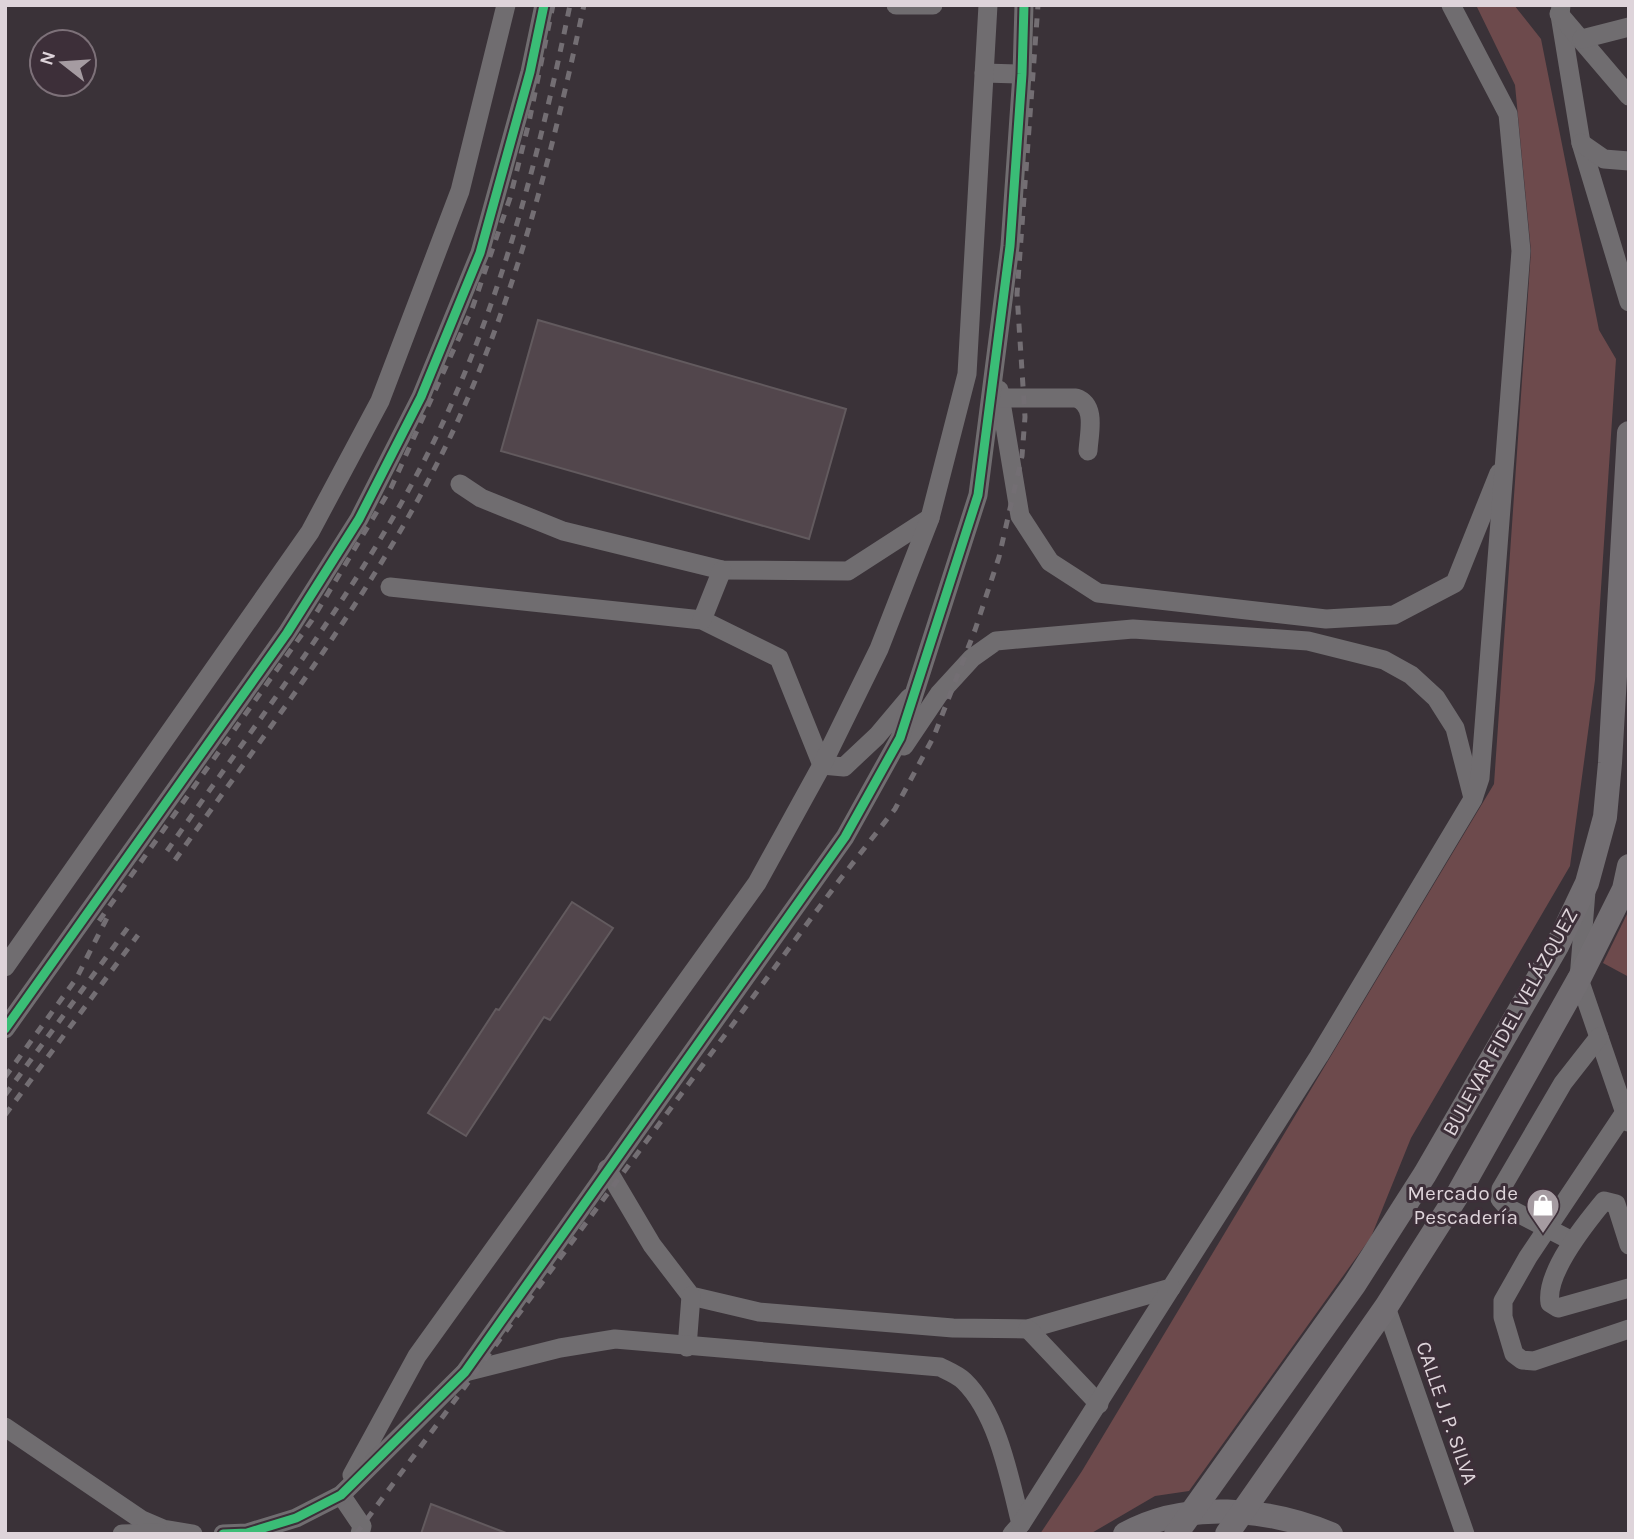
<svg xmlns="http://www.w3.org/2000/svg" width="1634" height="1539" font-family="Karla,sans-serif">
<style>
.green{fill:#6d4a4c}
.building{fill:#52464c;stroke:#625a5e;stroke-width:2}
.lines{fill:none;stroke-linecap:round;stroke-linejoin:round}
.minor{stroke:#706d70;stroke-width:19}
.major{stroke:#726e72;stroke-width:24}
.rail{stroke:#736e73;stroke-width:5;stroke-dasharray:9 9;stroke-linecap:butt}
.cycleway-casing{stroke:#3d2f39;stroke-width:13}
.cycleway{stroke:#3abd76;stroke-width:9}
.labels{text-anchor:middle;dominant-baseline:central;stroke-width:6;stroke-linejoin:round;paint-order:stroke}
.street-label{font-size:21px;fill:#ded4da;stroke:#3d2f39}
.poi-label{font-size:21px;fill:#ded4da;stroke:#3d2f39;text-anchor:end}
</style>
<rect width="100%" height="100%" fill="#3a3238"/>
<g class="green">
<path d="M1476 5H1514L1541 39 1599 330 1616 359 1595 680 1570 866 1411 1138 1371 1237 1189 1491 1155 1496 1090 1534H1040L1082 1471 1494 784 1531 251 1515 85Z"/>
<path d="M1629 910V977L1603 963Z"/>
</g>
<g class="building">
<path d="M538 320 846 409 809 539 501 451Z"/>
<path d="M572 902 613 928 550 1020 544 1017 466 1136 428 1113 496 1009 499 1010Z"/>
<path d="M431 1504 506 1533 505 1534H421Z"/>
</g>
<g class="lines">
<g class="minor">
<path d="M896 5H933"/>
<path d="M1561 5 1560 15 1581 143 1629 302"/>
<path d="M1559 14 1629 96"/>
<path d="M1582 39 1629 27"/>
<path d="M984 73 1022 74"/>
<path d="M1581 143 1604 159 1629 161"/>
<path d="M999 390 1020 516 1050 562 1098 593 1326 619 1394 615 1455 583 1499 473"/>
<path d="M1000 398H1076C1097 405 1089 433 1088 451"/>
<path d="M460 484 481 498 563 531 722 570 848 571 930 518"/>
<path d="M390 587 702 620 779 658 822 765 844 767 877 736 909 698"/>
<path d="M702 620 722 570"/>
<path d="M904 746 939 694 972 658 996 641 1133 629 1308 641 1384 660 1411 675 1436 698 1455 728 1473 798"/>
<path d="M1586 891 1579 979 1628 1122"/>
<path d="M5 967 310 532 380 401 460 191 506 5"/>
<path d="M5 1029 287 633 359 519 421 397 480 253 530 72 544 5"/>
<path d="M1625 1112 1528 1257 1503 1301V1317L1514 1354 1522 1360 1534 1361 1629 1329"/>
<path d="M607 1169 652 1245 691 1296 759 1312 953 1328 1028 1329 1171 1288 1319 1056 1473 799 1480 778 1521 251 1508 114 1451 5"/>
<path d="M1572 1241 1508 1208 1500 1199 1501 1189 1563 1083 1599 1037"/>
<path d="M1629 1245 1616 1204 1604 1201C1585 1224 1545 1273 1550 1303L1558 1308 1629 1288"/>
<path d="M1386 1307 1465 1534"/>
<path d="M1028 1329 1099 1404"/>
<path d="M687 1347 691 1296"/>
<path d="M465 1372 560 1348 615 1339 940 1367C948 1371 958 1375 964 1381 998 1414 1010 1480 1021 1524L1012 1534"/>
<path d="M5 1427 142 1520 163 1529 193 1534"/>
<path d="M352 1475 417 1356 757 883 822 765 879 649 930 518 967 374 988 5"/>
<path d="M341 1495 362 1526 360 1534"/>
<path d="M1021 1524 1171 1288"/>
<path d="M122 1534 159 1533"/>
<path d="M223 1534 247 1533 296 1518 341 1495 465 1372 845 837 900 738 978 495 1010 246 1022 74 1024 5"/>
</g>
<g class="major">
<path d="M1125 1534C1186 1500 1269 1508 1331 1534"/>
<path d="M1176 1534 1354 1285 1425 1174 1557 946 1587 883 1605 817 1610 763 1629 433"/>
<path d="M1227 1534 1386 1307 1458 1194 1579 979 1624 889 1629 866"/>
</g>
<g class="rail">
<path d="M167 851C266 707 379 566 451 405 508 277 542 142 570 5"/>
<path d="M175 860C279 713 395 567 467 400 522 273 555 141 584 5"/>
<path d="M99 921 312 620 391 488 472 309 510 198 529 122 553 5"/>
<path d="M5 1077 76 979 110 912"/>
<path d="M5 1095 132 922"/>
<path d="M5 1115 138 935"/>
<path d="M356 1534 838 882 895 809 934 736 975 630 999 557 1022 456 1025 417 1017 294 1038 5"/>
</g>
<defs>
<g id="cycleway">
<path d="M5 1029 287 633 359 519 421 397 480 253 530 72 544 5"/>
<path d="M223 1534 247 1533 296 1518 341 1495 465 1372 845 837 900 738 978 495 1010 246 1022 74 1024 5"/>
</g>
</defs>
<use href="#cycleway" class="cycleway-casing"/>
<use href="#cycleway" class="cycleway"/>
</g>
<defs>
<symbol id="shop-pin" viewBox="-11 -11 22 30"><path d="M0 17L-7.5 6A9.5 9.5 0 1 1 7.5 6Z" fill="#a59ba1" stroke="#3d2f39"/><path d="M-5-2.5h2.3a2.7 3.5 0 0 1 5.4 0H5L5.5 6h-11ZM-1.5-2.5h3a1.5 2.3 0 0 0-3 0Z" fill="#fff"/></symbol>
</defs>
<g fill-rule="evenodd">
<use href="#shop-pin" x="1524" y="1186" width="38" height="52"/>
</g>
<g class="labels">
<g class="street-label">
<text transform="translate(1510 1022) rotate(-61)">BULEVAR FIDEL VELÁZQUEZ</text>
<text transform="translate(1447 1413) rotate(71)">CALLE J. P. SILVA</text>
</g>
<g class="poi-label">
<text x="1518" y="1193">Mercado de<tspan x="1518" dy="24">Pescadería</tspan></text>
</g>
</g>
<rect width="1634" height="1539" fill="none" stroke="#ded4da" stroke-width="14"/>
<g transform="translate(63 63) rotate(287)"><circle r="33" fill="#3d2f39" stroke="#7d7179" stroke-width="2"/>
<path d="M0-5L12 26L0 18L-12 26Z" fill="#a59ba1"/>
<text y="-10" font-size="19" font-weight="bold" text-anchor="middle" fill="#ded4da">N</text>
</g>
</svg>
